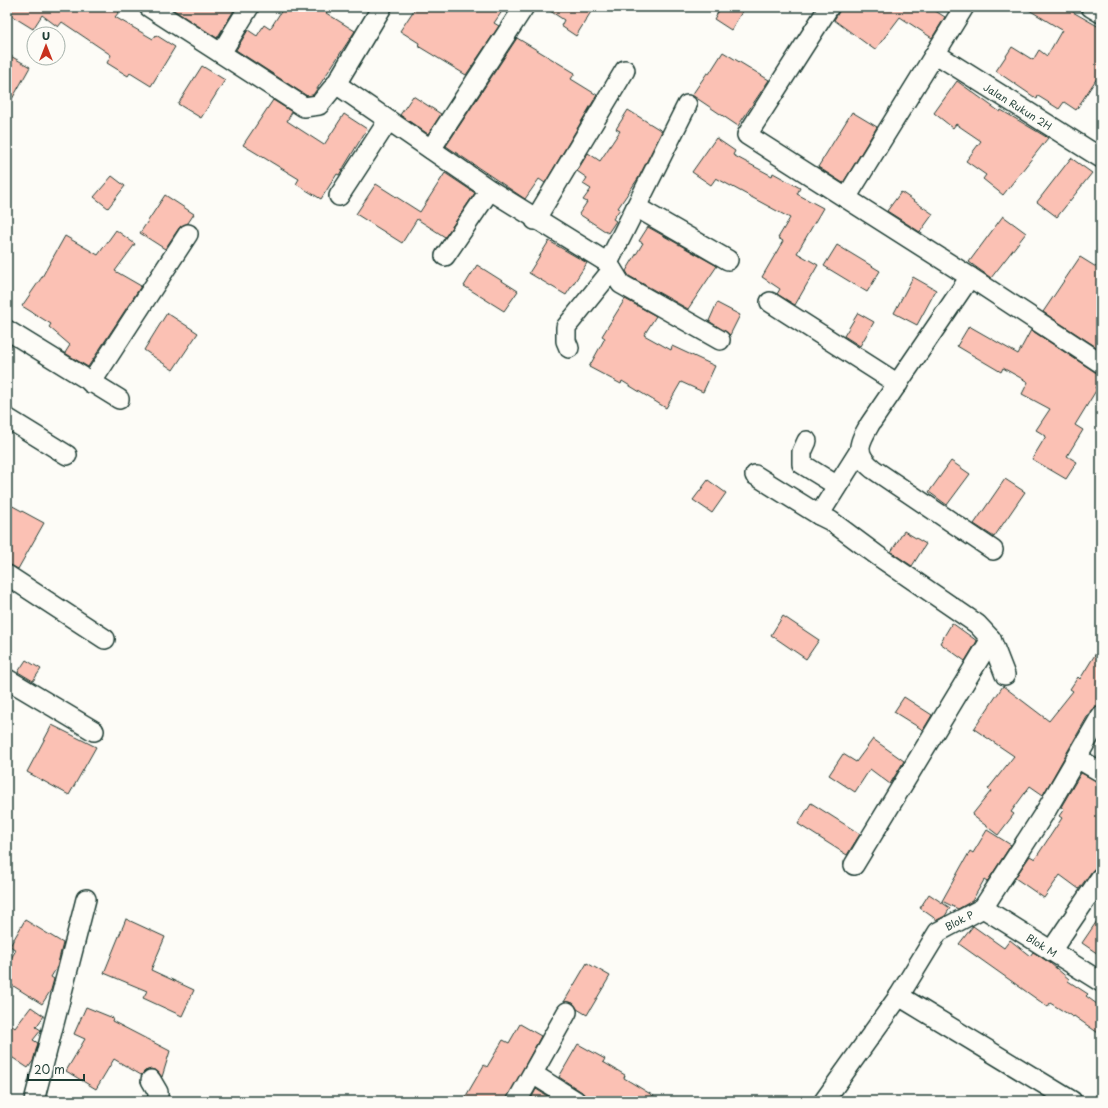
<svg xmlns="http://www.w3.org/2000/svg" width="1108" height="1108" font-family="'Playpen Sans',sans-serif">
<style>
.building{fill:#fbc1b4;stroke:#1f3d34}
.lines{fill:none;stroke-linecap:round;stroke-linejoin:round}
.minor-casing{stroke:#1f3d34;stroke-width:22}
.minor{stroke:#fdfcf7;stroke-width:19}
.labels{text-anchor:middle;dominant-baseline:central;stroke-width:3;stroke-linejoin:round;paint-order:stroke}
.street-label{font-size:10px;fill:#1f3d34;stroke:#fdfcf7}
</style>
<rect width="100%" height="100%" fill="#fdfcf7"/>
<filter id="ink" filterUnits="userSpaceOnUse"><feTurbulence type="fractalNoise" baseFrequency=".025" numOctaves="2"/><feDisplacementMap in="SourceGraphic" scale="8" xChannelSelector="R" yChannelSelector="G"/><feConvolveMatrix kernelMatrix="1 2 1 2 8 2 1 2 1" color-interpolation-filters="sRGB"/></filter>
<g filter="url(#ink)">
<g class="building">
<path d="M7 7H123L115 17 153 39 156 35 175 47 151 86 130 73 128 76 107 63 111 55 62 22 58 27 42 15 33 29 7 13Z"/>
<path d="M169 7H236L217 38Z"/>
<path d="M284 7H330L326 13 355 31 313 95 307 96 236 50 248 30 257 36 264 25 270 29Z"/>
<path d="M416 7H505L494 23 499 26 466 75 418 46 419 43 400 31Z"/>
<path d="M544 7H594L576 36 561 26 564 20Z"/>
<path d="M721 7H745L731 30 714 19Z"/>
<path d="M842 7H929L945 17 932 38 900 17 875 50 834 20Z"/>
<path d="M1024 7H1064L1101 28V72L1076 110 1064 102 1059 109 1038 96 1037 99 996 71 1012 47 1033 60 1039 50 1047 56 1062 30Z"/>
<path d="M517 38 575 73 571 79 597 95 545 183 539 179 525 199 446 146Z"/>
<path d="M723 52 769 80 738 126 692 95 707 73 709 74Z"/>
<path d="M7 54 30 67 7 108Z"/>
<path d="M202 66 225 80 201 118 178 104Z"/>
<path d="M957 81 1000 112 1001 110 1048 138 1003 195 983 179 986 175 966 161 981 141 956 124 953 128 934 113Z"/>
<path d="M413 96 441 114 428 134 400 115Z"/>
<path d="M273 100 292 112 287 121 324 145 344 114 367 129 339 175 337 174 321 199 296 184 299 179 243 145Z"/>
<path d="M628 110 662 131 639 177 618 208 620 209 613 219 616 221 608 233 579 214 587 202 583 200 591 189 583 184 587 178 577 171 588 153 600 161 620 131 616 129Z"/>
<path d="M852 112 877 127 843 183 818 167Z"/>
<path d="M716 138 735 151 733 155 772 176 773 173 800 188 797 194 823 208 797 253 818 265 795 305 777 294 780 289 762 277 783 241 778 238 790 218 716 178 711 185 692 172Z"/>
<path d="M1071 158 1092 173 1057 217 1037 202Z"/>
<path d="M445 173 475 193 445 237 417 219 402 243 356 214 376 184 420 212Z"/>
<path d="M112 176 125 186 108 208 94 197Z"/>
<path d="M901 192 933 214 920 232 887 211Z"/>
<path d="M165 195 194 214 188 223 179 228 165 249 140 233Z"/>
<path d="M1003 216 1026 233 991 278 969 262Z"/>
<path d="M648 227 717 266 688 309 629 276 626 271 643 243 639 241Z"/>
<path d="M116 230 135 244 115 271 141 286 88 367 65 353 70 345 49 327 51 324 22 306 42 277 65 236 98 255Z"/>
<path d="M549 241 587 263 566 295 529 273Z"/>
<path d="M837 245 880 271 867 292 824 266Z"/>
<path d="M1080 257 1101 270V350L1043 312Z"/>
<path d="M477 265 518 291 504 311 464 286Z"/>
<path d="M913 277 936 290 917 325 894 313Z"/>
<path d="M625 299 656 316 644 335 671 350 672 346 715 366 703 392 681 382 666 408 622 381 621 384 589 367 605 338 602 336Z"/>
<path d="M717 303 740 315 730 335 709 321Z"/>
<path d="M167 313 198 333 173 370 144 350Z"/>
<path d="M858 313 874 322 860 346 844 336Z"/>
<path d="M969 326 1018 354 1031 330 1095 372 1101 374V379L1095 388 1097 389 1075 425 1083 430 1067 456 1077 462 1066 479 1032 459 1046 436 1036 430 1050 409 1022 394 1028 382 1003 368 1001 372 957 346Z"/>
<path d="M951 461 970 474 947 505 929 492Z"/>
<path d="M1005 479 1025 492 994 537 974 524Z"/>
<path d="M708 480 726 493 712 513 693 500Z"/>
<path d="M7 503 44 523 18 569 7 563Z"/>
<path d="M904 531 926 544 912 566 891 552Z"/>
<path d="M783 616 819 640 806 659 771 635Z"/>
<path d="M952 623 977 641 965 661 940 643Z"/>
<path d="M1101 645V703L1091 710 1043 795 1030 786 1011 812 1014 814 998 835 972 815 991 791 988 789 1014 756 974 729 1003 686 1049 721 1073 691 1070 689 1078 677 1080 679Z"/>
<path d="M26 660 41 669 33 681 18 672Z"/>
<path d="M904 697 932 715 923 730 894 712Z"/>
<path d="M52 725 96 747 69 795 27 772Z"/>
<path d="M873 739 904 761 890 784 870 769 855 792 829 775 843 754 856 762Z"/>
<path d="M1081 773 1101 783V863L1092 871 1079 889 1060 875 1044 898 1015 878 1030 856 1035 859 1062 818 1059 816 1064 809 1061 807Z"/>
<path d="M811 803 860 834 847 855 798 824Z"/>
<path d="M987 830 1011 845 987 882 984 880 972 901 958 909 942 901 962 865 970 851 973 853Z"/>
<path d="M929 894 950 908 945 916 937 920 920 908Z"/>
<path d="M1101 915V956L1082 943Z"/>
<path d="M126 919 165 937 151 970 194 990 182 1016 143 998 147 991 104 973Z"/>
<path d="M25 920 63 943 57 967 51 977 54 979 51 990 42 1004 7 982V965L16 950 10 946Z"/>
<path d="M973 926 1004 948 1010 940 1030 956 1033 952 1050 963 1069 979 1068 981 1088 994 1086 996 1101 1007V1035L1074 1016 1073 1017 1050 1003 1048 1007 959 944Z"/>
<path d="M587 963 610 976 587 1015 577 1009 573 1003 564 1002Z"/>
<path d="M31 1007 44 1016 36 1027 41 1030 33 1040 38 1043 33 1061 28 1068 7 1054V1022L15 1028Z"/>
<path d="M86 1007 113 1018 112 1021 170 1051 162 1077 157 1071 151 1069 145 1071 141 1075 114 1059 96 1089 66 1071 85 1039 74 1034Z"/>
<path d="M520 1024 541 1036 506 1101H463L484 1065 487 1067 503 1040 509 1043Z"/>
<path d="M578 1044 605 1059 603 1062 625 1075 624 1078 662 1101H587L582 1092 559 1077Z"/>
<path d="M536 1089 555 1101H530Z"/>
</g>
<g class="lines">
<defs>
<g id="minor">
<path d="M149 7 304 107 319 105 336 84 382 7"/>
<path d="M829 7 747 135 970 277 1101 363"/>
<path d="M1091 7 1101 13"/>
<path d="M221 53 249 7"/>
<path d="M936 54 1101 158"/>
<path d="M336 84 490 190 608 263 621 284 720 340"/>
<path d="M431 149 524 7"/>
<path d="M339 196 388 121"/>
<path d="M846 198 964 7"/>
<path d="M636 207 728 260"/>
<path d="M535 220 625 70"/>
<path d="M445 256 490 190"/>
<path d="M608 263 687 105"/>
<path d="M970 277 870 424C859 443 853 453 873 469L993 550"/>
<path d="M770 302 898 384"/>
<path d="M7 330 119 399"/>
<path d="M569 348 566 341V327L612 270"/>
<path d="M91 383 188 234"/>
<path d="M7 418 67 455"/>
<path d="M807 441 802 452V464L836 485"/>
<path d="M860 450 819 515 831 521 878 556 977 624 991 639 1005 675"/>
<path d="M755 475 819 515"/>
<path d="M7 575 105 639"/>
<path d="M7 679 94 731"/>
<path d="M1077 758 1101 772"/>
<path d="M854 865 991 639"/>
<path d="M983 908 1101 982"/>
<path d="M1051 951 1101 877"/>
<path d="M899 996 1072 1101"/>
<path d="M533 1074 576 1101"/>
<path d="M151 1080 158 1092V1101"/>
<path d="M34 1101 86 899"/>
<path d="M517 1101 567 1012"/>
<path d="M824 1101 899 996 938 932 983 908 1047 809 1101 716"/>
</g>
</defs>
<use href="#minor" class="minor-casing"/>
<use href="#minor" class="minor"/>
</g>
</g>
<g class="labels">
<g class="street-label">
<text transform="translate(1018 106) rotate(32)">Jalan Rukun 2H</text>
<text transform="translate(959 920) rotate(-27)">Blok P</text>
<text transform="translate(1042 945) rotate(32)">Blok M</text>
</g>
</g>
<rect width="1108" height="1108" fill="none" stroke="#fdfcf7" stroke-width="24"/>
<rect x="12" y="12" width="1084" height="1084" fill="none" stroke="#1f3d34" stroke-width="1.5" filter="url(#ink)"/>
<g transform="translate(46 46)"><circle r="19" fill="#fdfcf7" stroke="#a4b0a9"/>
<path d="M0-3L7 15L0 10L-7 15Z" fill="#c8321e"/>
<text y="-6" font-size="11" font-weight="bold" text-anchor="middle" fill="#1f3d34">U</text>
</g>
<path d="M28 1074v6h56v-6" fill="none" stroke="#1f3d34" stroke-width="2"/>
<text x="34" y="1074" font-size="12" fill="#1f3d34" stroke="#fdfcf7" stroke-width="3" paint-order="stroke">20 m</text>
</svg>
